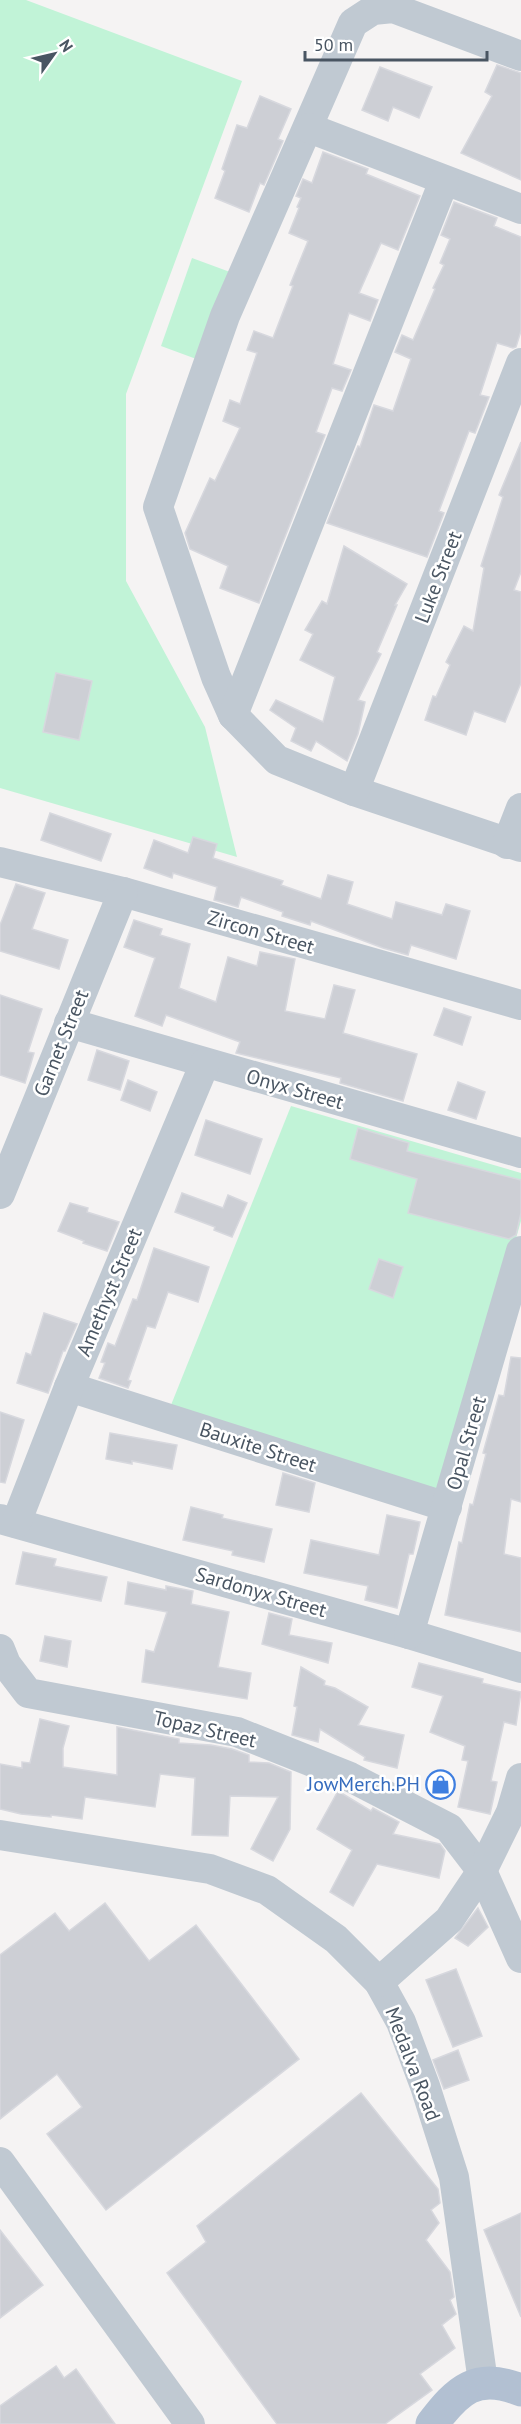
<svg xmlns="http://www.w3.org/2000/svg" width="521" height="2424" font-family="'PT Sans',sans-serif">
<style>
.green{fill:#c1f3d7}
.building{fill:#cdcfd5;stroke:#d7d8de;stroke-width:1.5}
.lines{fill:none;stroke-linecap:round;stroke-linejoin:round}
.minor{stroke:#c0c9d2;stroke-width:30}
.major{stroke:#b2c0d2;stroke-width:33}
.labels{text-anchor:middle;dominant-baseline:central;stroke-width:5;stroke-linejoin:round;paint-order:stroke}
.street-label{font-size:20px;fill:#495562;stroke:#fff}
.shop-label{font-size:20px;fill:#366cbe;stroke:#fff;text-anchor:end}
</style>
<rect width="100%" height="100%" fill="#f5f3f3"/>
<g class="green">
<path d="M0 0H26L242 81 126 394V581L205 727 237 857 0 788Z"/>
<path d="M192 258 230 272 199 360 161 346Z"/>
<path d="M291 1106 521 1173V1221L442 1495 169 1410Z"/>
</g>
<g class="building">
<path d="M497 65 521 73V180L461 153 492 96 485 92Z"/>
<path d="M380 67 432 87 419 118 393 107 388 121 362 110Z"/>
<path d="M260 96 291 109 278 139 283 141 264 185 260 183 249 212 215 198 225 171 222 169 237 125 247 128Z"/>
<path d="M323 152 368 169 366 174 420 196 398 250 381 243 359 293 378 300 370 321 349 313 333 364 351 370 342 391 332 388 316 432 325 435 259 603 220 588 228 566 190 549 185 533 210 478 215 481 240 428 223 421 230 400 240 404 257 353 247 350 254 331 273 338 293 286 290 285 308 241 289 233 299 208 297 207 301 198 296 196 303 179 312 183Z"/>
<path d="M454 202 497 218 494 226 521 237V331L516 347 513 348 497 343 480 395 489 397 475 433 469 431 439 511 444 513 427 557 327 523 358 446 360 447 374 405 393 411 411 359 395 352 402 335 413 340 435 289 433 288 444 265 440 263 450 239 441 235Z"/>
<path d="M521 442V572L514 590 521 592V683L505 722 474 711 466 735 425 720 433 696 436 697 450 665 446 662 464 626 473 631 484 568 481 566 503 497 499 495Z"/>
<path d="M344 546 407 584 395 605H397L377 652 381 654 358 700 365 702 358 734 347 761 316 741 311 751 291 741 296 728 270 710 276 700 323 722 335 677 300 660 313 634 305 630 322 601 327 604Z"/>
<path d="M56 673 92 681 79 740 43 732Z"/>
<path d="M50 813 111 834 101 861 41 840Z"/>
<path d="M193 837 217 844 213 858 283 881 281 885 321 899 328 875 353 882 347 904 392 919 396 902 442 915 446 904 470 911 456 959 411 945 408 955 383 948 311 921 310 925 282 916 283 912 241 897 238 907 214 900 217 887 173 873 172 878 144 868 154 840 188 853Z"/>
<path d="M16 884 45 893 32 929 68 940 59 969 0 951V925Z"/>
<path d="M134 920 162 929 160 935 190 944 179 988 216 1002 228 957 257 966 260 952 295 959 285 1011 325 1019 334 985 355 990 343 1033 417 1054 403 1101 340 1083 341 1078 236 1053 240 1042 166 1015 162 1026 135 1016 155 958 124 947Z"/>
<path d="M0 995 42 1009 28 1052 34 1053 25 1083 0 1075Z"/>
<path d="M444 1008 471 1017 462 1045 434 1035Z"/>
<path d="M97 1050 129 1061 120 1090 88 1080Z"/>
<path d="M128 1080 157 1092 150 1111 121 1100Z"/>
<path d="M458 1082 485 1092 476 1119 448 1110Z"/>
<path d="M206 1120 262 1139 250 1174 195 1155Z"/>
<path d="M358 1128 409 1143 407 1151 521 1180V1213L516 1235 509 1239 408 1213 417 1179 350 1159Z"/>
<path d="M182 1193 223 1208 228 1195 247 1203 232 1237 214 1230 215 1227 175 1212Z"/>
<path d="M70 1203 88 1208 87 1212 119 1222 107 1251 83 1243 84 1241 58 1231Z"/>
<path d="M154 1248 209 1267 198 1302 168 1292 155 1328 147 1326 128 1380 131 1381 128 1388 99 1378 105 1363 101 1362 108 1343 115 1346 133 1299 137 1300Z"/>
<path d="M379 1259 403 1267 393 1298 369 1289Z"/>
<path d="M44 1313 77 1324 65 1351H63L48 1393 17 1383 26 1353 31 1355Z"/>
<path d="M511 1357 521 1358V1502L511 1499 504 1554 521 1558V1632L445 1615 459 1542 462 1543 470 1504 473 1505 486 1454 483 1453 499 1395 504 1396Z"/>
<path d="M0 1412 24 1420 5 1483 0 1482Z"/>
<path d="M110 1433 177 1445 172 1469 132 1461V1464L106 1459Z"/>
<path d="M283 1473 315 1483 309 1512 276 1505Z"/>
<path d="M191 1507 223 1515 222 1518 272 1529 264 1562 232 1555 233 1551 183 1540Z"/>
<path d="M387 1515 420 1522 413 1554H409L397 1608 365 1600 368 1586 304 1573 311 1540 379 1555Z"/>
<path d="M23 1552 56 1559 54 1566 107 1577 101 1601 16 1584Z"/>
<path d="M128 1582 166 1590V1586L193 1591 191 1604 229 1612 218 1667 251 1673 247 1699 142 1682 146 1650 154 1652 167 1612 125 1604Z"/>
<path d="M269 1613 292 1619 289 1635 332 1643 328 1663 262 1644Z"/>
<path d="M45 1636 71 1641 67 1667 40 1661Z"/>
<path d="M419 1663 483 1679 482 1683 521 1692 516 1725 504 1722 491 1781 497 1782 490 1814 458 1807 468 1761 462 1760 465 1746 430 1732 443 1696 412 1687Z"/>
<path d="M301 1667 325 1681 324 1685 335 1688 368 1707 358 1725 404 1735 397 1768 364 1760 365 1757 320 1729 318 1742 292 1735 297 1707 294 1706Z"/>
<path d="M40 1719 69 1726 63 1748V1767L117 1775V1727L179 1739V1743L211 1745 232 1749 249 1755V1762L269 1763 291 1772 290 1829 273 1861 251 1849 278 1797 230 1796 228 1836 192 1835 195 1778 160 1774 155 1807 85 1797 82 1819 51 1815V1817L21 1814 0 1809V1764L22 1768V1762L30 1763Z"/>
<path d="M338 1791 371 1811 373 1808 399 1822 393 1834 440 1844 445 1851 439 1878 377 1864 353 1906 330 1892 352 1850 317 1829Z"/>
<path d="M105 1903 149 1961 196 1925 299 2059 106 2210 47 2134 82 2107 57 2074 0 2119V1955L55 1913 69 1931Z"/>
<path d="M478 1908 488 1927 468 1946 455 1938Z"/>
<path d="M456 1969 482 2036 453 2047 426 1980Z"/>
<path d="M458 2050 469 2080 444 2089 433 2060Z"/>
<path d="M361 2093 438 2189 440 2203 431 2210 439 2223 426 2240 450 2272 454 2297 450 2300 456 2314 442 2325 455 2348 420 2374 432 2390 385 2424H277L167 2273 206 2242 197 2226Z"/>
<path d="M521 2213V2317L484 2230Z"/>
<path d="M0 2230 43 2285 0 2318Z"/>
<path d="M56 2366 64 2378 76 2369 115 2424H0V2406Z"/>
</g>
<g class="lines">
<g class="minor">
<path d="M521 56 393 8 373 10 353 23 225 316 158 507 216 677 233 715 277 760 354 791 521 847"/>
<path d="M309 128 521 209"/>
<path d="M233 715 444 181"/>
<path d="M354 791 521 363"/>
<path d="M507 844 521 808"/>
<path d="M0 862 123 892 521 1005"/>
<path d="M69 1023 521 1153"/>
<path d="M0 1194 123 892"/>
<path d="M69 1387 447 1507"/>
<path d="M0 1519 409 1634 521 1668"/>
<path d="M16 1523 69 1387 205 1063"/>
<path d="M409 1634 521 1251"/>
<path d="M0 1649 6 1664 28 1693 237 1732 350 1777 449 1828 482 1871 521 1958"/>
<path d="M0 1835 210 1869 267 1890 336 1939 379 1982 401 2022 425 2086 454 2177 483 2382"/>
<path d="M379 1982 449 1920 482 1871 511 1812 521 1778"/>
<path d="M0 2162 190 2424"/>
</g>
<path class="major" d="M432 2424C458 2390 476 2372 521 2390"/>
</g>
<defs>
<symbol id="shop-ring" viewBox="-11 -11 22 22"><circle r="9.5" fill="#fff" stroke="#3f7fe0" stroke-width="1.5"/><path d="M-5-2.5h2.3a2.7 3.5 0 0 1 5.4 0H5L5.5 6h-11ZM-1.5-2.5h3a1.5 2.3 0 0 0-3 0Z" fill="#3f7fe0"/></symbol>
</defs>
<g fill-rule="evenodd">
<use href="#shop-ring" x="424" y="1768" width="33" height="33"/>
</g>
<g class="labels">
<g class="street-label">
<text transform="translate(438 577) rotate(-69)">Luke Street</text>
<text transform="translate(261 932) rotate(16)">Zircon Street</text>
<text transform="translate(61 1043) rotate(-68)">Garnet Street</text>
<text transform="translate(295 1089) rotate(16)">Onyx Street</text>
<text transform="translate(109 1292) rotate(-67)">Amethyst Street</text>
<text transform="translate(466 1443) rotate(-74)">Opal Street</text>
<text transform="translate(258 1447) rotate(18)">Bauxite Street</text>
<text transform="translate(261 1592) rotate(16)">Sardonyx Street</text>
<text transform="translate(205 1729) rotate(13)">Topaz Street</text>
<text transform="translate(413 2064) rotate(69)">Medalva Road</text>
</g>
<g class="shop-label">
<text x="420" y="1784">JowMerch.PH</text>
</g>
</g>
<g transform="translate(54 54) rotate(56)" stroke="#ffffff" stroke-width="4.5" paint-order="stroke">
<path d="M0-4.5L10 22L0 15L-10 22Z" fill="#495562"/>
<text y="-9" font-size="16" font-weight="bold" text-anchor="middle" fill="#495562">N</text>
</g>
<path d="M305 51v9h182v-9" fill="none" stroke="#495562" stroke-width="3"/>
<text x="314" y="51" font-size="18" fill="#495562" stroke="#ffffff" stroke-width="4.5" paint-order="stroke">50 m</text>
</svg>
